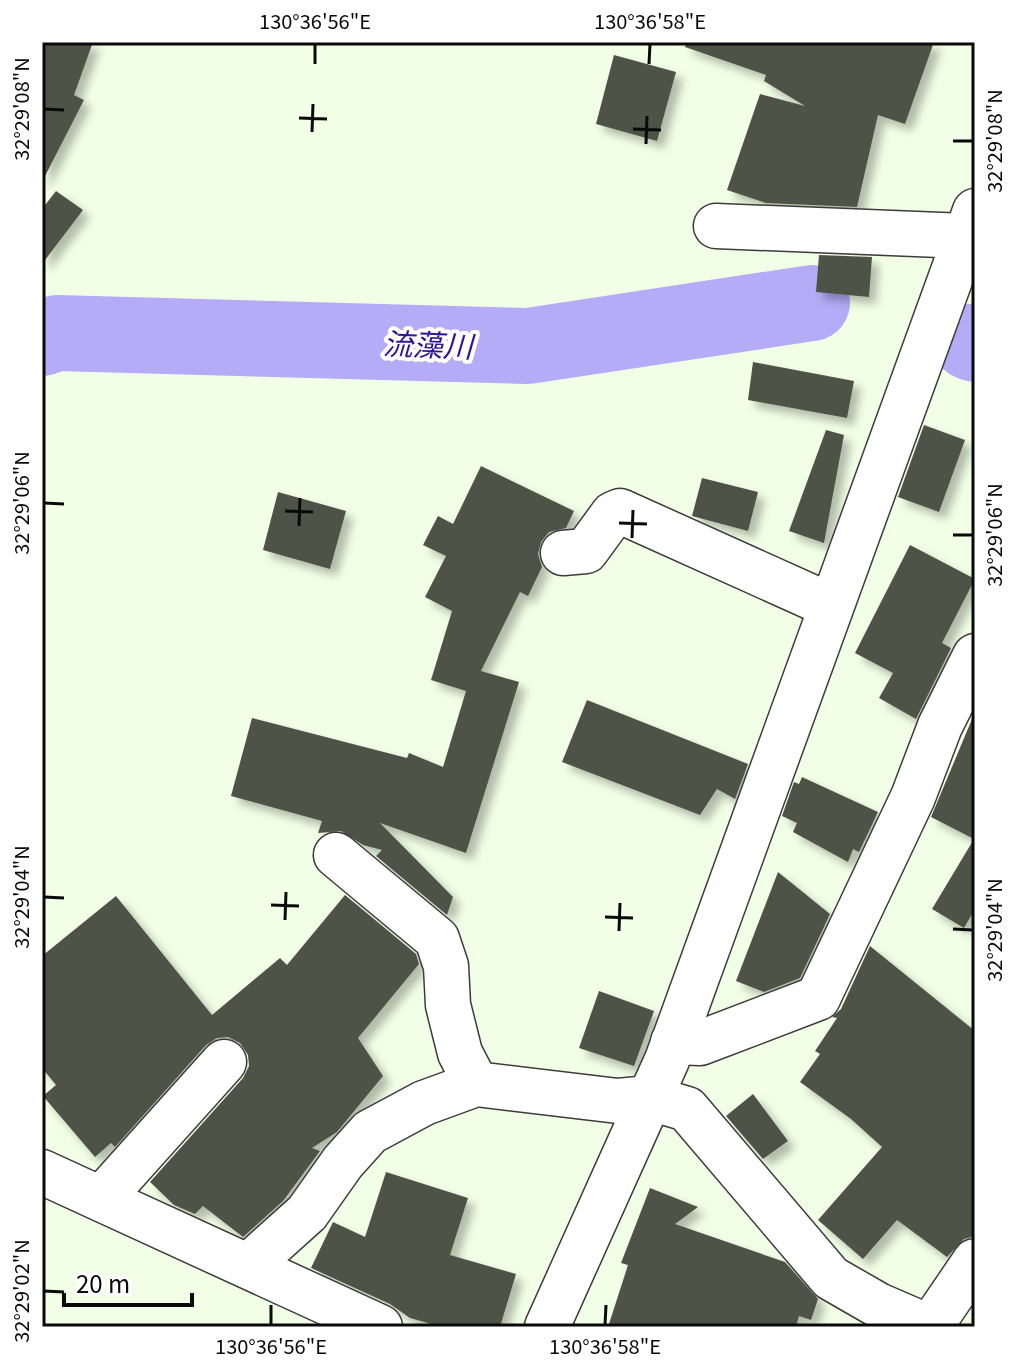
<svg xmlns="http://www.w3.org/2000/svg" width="1017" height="1369" font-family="Georgia,'Noto Sans JP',serif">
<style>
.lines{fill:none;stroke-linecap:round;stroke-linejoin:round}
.river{stroke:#b5abf6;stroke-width:76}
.building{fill:#505246;filter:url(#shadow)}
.minor-casing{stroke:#3c3c3c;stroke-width:47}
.minor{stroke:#fff;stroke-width:44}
.ticks{fill:none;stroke:#090909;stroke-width:3}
.labels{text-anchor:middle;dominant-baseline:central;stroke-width:8;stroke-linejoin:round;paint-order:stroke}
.water-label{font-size:30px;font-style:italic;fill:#2f149a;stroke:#fff}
.neatline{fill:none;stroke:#090909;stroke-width:3}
.ticks-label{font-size:20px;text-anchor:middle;fill:#090909}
</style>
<defs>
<filter id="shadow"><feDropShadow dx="7" dy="7" stdDeviation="4" flood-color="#0004"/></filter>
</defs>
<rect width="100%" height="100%" fill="#f1ffe6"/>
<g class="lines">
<g class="river">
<path d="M42 338 57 333 528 346 812 303"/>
<path d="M970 342 975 344"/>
</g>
</g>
<g class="building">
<path d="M42 42H93L74 95 84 100 42 182Z"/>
<path d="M686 42H934L905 124 878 115 857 207 766 203 727 190 760 94 805 106 764 81 766 75 685 47Z"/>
<path d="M614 55 676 72 657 141 596 124Z"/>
<path d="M56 191 83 210 42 264V209Z"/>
<path d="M819 255 872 257 869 297 816 292Z"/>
<path d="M753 362 854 381 847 418 748 400Z"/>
<path d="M924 425 965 440 939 512 898 497Z"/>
<path d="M826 430 844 435 824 543 789 531Z"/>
<path d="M481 466 574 511 566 528 549 532 541 542 538 554 542 567 528 596 520 592 481 671 519 682 466 853 380 823 453 897 447 915 376 856 382 850 363 845 341 831 318 833 322 821 231 796 252 718 407 758 409 753 443 767 466 691 431 680 452 611 425 597 446 556 423 545 438 516 453 524Z"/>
<path d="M702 478 758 492 748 531 692 516Z"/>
<path d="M278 492 346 511 330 569 263 550Z"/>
<path d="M910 545 975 579 942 643 951 648 916 719 879 698 893 673 855 653Z"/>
<path d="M587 700 748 764 735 799 717 789 700 815 562 762Z"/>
<path d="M975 712V909L964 928 932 909 974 839 931 817Z"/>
<path d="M802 777 878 812 859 852 853 849 848 862 793 832 797 823 782 816 794 782 799 784Z"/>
<path d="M778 872 830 914 800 978 764 992 736 981Z"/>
<path d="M345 895 416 954 419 964 358 1038 383 1076 337 1132 312 1148 320 1151 283 1201 243 1237 203 1206 195 1214 174 1205 150 1182 243 1078 249 1066 248 1055 240 1043 228 1037 217 1038 206 1045 115 1147 111 1143 95 1157 43 1096 56 1085 42 1068V956L116 896 212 1015 280 958 287 965Z"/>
<path d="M870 946 975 1031V1236L964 1239 947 1257 897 1220 863 1259 818 1220 882 1147 851 1119 800 1082 820 1054 815 1051 837 1018 832 1017 841 1009Z"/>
<path d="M599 991 654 1011 634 1066 579 1048Z"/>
<path d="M753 1094 788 1141 763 1159 726 1116Z"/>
<path d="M386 1172 468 1198 450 1255 516 1274 500 1327H442L410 1318 390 1304 311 1268 333 1222 365 1237Z"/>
<path d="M650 1188 698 1207 675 1224 785 1262 818 1299 811 1320 799 1316 796 1327H608L628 1265 621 1263Z"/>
</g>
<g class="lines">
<defs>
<g id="minor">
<path d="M716 226 966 236"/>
<path d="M563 553 586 551 613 514 620 511 831 606"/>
<path d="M336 855 437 939 446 966 448 1005 460 1053 476 1084"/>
<path d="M673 1042 700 1043 818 998 913 797 940 726 975 656"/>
<path d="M42 1172 380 1327"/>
<path d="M102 1198 224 1062"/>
<path d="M248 1266 307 1213 343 1162 370 1132 424 1103 476 1084 618 1101 650 1098 687 1109 831 1278 878 1305 929 1327"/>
<path d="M547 1327 667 1060 975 211"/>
<path d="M930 1327 975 1261"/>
</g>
</defs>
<use href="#minor" class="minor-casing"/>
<use href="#minor" class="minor"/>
</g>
<path class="ticks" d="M315 64V44M649 64 650 44M44 109 64 110M299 118 327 119M633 129 661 130M312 132 313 104M953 141H973M646 144 647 116M44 503 64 504M285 511 313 512M619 523 647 524M299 526 300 498M953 535H973M632 538 633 510M44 897 64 898M271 905 299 906M605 917 633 918M285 920 286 892M953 929 973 930M619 931 620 903M44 1291 64 1292M271 1325V1305M605 1325 606 1305"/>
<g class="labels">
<g class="water-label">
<text transform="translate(428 343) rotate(2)">流藻川</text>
</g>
</g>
<rect width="1017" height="1369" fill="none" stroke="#ffffff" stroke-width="88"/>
<path d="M64 1293v12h128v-12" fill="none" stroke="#090909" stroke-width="4"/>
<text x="76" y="1293" font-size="24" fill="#090909" stroke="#ffffff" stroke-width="6" paint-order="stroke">20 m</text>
<rect x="44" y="44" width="929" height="1281" class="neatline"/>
<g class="ticks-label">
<text x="315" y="29">130°36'56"E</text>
<text x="650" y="29">130°36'58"E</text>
<text transform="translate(22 109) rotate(-90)" y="7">32°29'08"N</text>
<text transform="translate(995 141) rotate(-90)" y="7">32°29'08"N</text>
<text transform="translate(22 503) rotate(-90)" y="7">32°29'06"N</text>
<text transform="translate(995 535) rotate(-90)" y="7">32°29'06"N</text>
<text transform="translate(22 897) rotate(-90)" y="7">32°29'04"N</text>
<text transform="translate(995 930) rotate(-90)" y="7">32°29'04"N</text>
<text transform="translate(22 1291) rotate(-90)" y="7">32°29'02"N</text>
<text x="271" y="1354">130°36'56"E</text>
<text x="605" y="1354">130°36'58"E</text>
</g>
</svg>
